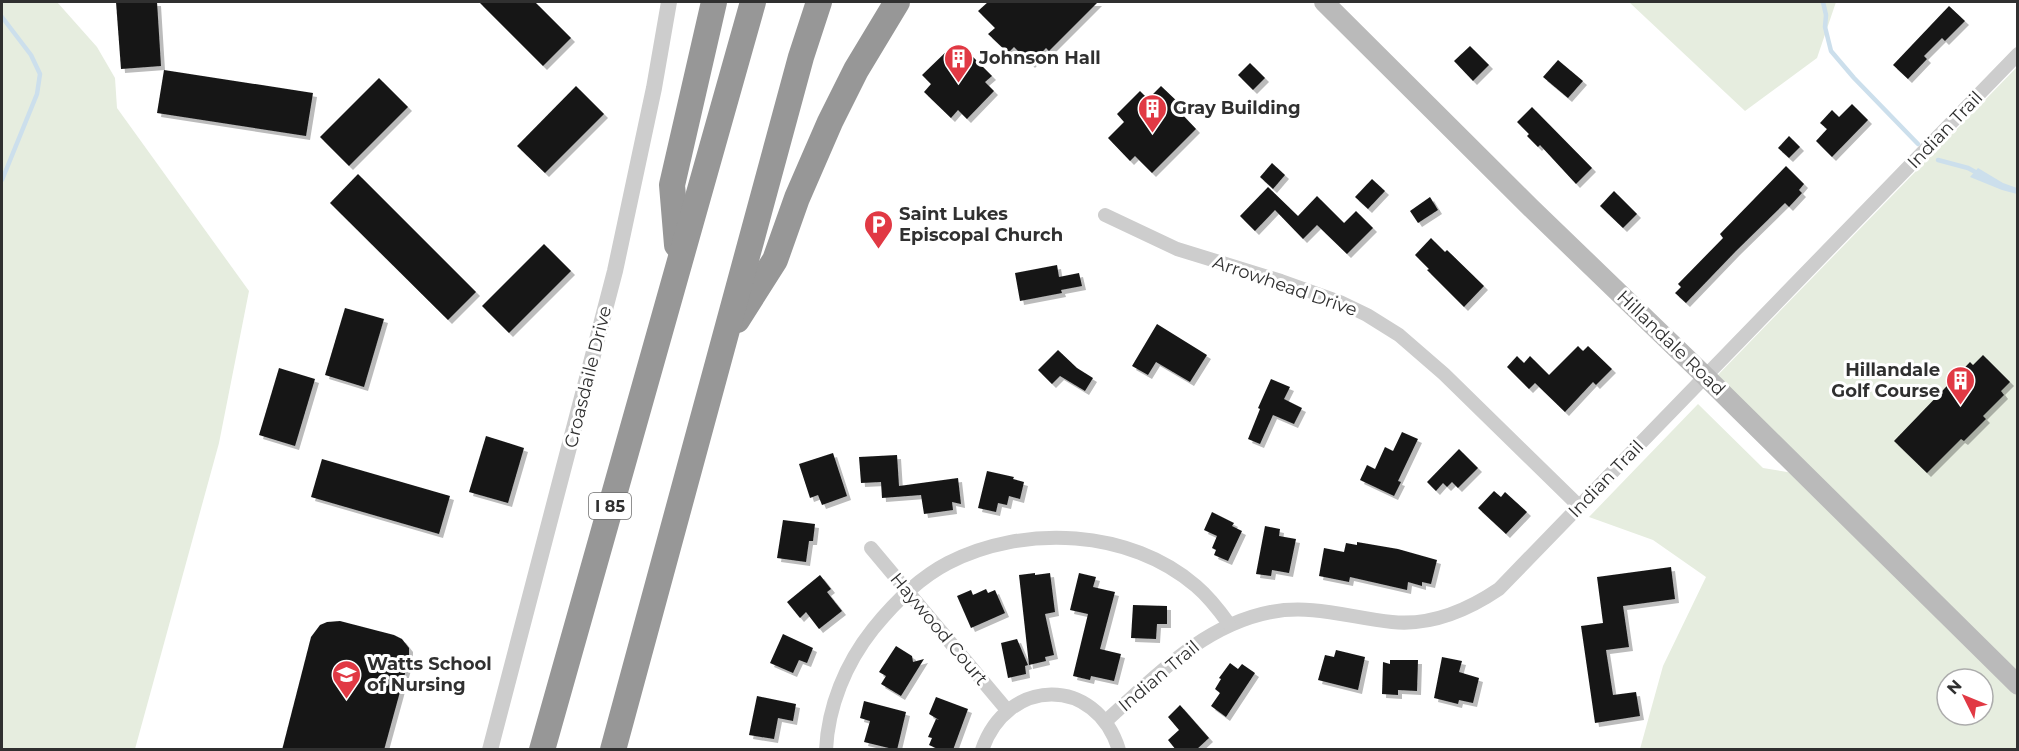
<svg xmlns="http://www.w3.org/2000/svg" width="2019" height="751" font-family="Montserrat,sans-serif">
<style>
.green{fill:#e6eddf;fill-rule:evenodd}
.water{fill:#ccdfec}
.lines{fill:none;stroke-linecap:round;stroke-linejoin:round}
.stream{stroke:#ccdfec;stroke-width:4.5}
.building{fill:#171717;filter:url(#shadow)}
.minor{stroke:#cdcdcd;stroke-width:14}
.tertiary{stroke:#cdcdcd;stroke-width:16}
.secondary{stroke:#bababa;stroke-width:20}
.motorway{stroke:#979797;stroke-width:26}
.labels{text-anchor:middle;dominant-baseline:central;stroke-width:6;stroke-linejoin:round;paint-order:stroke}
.shield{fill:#fff;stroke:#6e6e6e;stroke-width:1.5}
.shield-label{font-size:16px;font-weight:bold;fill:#303030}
.poi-label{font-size:18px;font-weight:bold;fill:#303030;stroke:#fff;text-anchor:start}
.street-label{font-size:18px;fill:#303030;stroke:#fff}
</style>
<defs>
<filter id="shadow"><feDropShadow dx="4" dy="4" stdDeviation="0" flood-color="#0004"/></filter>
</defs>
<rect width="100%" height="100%" fill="#fff"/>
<g class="green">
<path d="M2 2H57L97 47 115 78 117 108 249 291 219 443 135 749H2Z"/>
<path d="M1629 2H1836L1817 58 1745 111Z"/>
<path d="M2017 67V749H1640L1663 666 1706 577 1653 540 1589 517 1698 404 1763 468 1799 474 1715 378ZM1947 679H1983V715H1947Z"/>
</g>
<path class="water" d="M1978 168 2003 183 2017 188V194L2002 190 1970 177Z"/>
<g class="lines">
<g class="stream">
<path d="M1823 2 1826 15 1825 27 1831 51 1854 78 1918 144"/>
<path d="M2 17 31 55 40 74 37 94 2 180"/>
<path d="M1938 160 1968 168 1979 174"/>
</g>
</g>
<g class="building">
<path d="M116 2H157L161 66 121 69Z"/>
<path d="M479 2H535L571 38 543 66Z"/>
<path d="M988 2H1098L1049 51 1046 48 1031 64 1014 47 1008 53 988 34 995 28 978 11Z"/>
<path d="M1949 6 1965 21 1945 41 1942 38 1924 56 1927 59 1908 79 1893 65Z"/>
<path d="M1470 46 1489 65 1473 81 1454 61Z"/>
<path d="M950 48 958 56 965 49 992 76 985 82 994 91 967 119 958 110 951 118 924 92 931 84 922 75Z"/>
<path d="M1558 60 1583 81 1568 98 1543 77Z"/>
<path d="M1250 63 1265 78 1253 90 1238 75Z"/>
<path d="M164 70 313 93 306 136 157 113Z"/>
<path d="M379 78 408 107 349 166 320 137Z"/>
<path d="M576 86 604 114 545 173 517 146Z"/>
<path d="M1161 86 1182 106 1178 110 1196 129 1152 173 1135 156 1130 161 1108 138 1124 122 1117 114 1140 91 1148 99Z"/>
<path d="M1852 104 1868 120 1832 157 1816 141 1827 129 1820 123 1832 110 1839 117Z"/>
<path d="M1532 107 1592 168 1576 184 1540 145 1538 147 1527 136 1529 134 1517 122Z"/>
<path d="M1789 136 1800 147 1789 158 1778 148Z"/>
<path d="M1272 163 1285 175 1273 189 1260 177Z"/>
<path d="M1786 166 1804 184 1799 190 1802 193 1789 207 1785 203 1736 251 1686 303 1675 293 1681 287 1678 284 1723 238 1720 234Z"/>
<path d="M358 174 476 292 448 320 330 203Z"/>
<path d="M1372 179 1385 191 1368 209 1355 197Z"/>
<path d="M1268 187 1298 216 1317 196 1344 223 1356 211 1373 228 1347 254 1317 225 1303 239 1275 210 1255 231 1240 216Z"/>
<path d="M1614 191 1637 214 1623 228 1600 206Z"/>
<path d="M1430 197 1438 210 1418 223 1410 211Z"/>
<path d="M1431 238 1445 252 1447 250 1484 286 1464 307 1427 270 1429 269 1415 255Z"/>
<path d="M544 244 571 271 509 333 482 306Z"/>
<path d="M1057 265 1059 277 1079 273 1082 286 1061 290 1062 293 1020 301 1015 273Z"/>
<path d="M345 308 384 319 364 387 325 375Z"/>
<path d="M1157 324 1207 355 1190 382 1156 362 1148 375 1132 366Z"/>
<path d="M1578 346 1583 351 1588 346 1612 369 1596 385 1593 382 1565 412 1535 383 1529 389 1507 367 1517 356 1524 363 1530 356 1549 375Z"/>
<path d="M1058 350 1077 368 1093 378 1085 391 1060 376 1052 384 1038 370Z"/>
<path d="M1983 355 2010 382 2001 391 2004 395 1983 416 1986 419 1964 441 1961 439 1927 473 1894 441 1970 362 1973 365Z"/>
<path d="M279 368 315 379 295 446 259 435Z"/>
<path d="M1271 379 1290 387 1284 399 1302 408 1294 424 1273 415 1260 444 1248 439 1260 409 1258 408Z"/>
<path d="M1402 432 1418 439 1398 481 1401 482 1394 496 1360 480 1367 465 1375 469 1385 447 1393 451Z"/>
<path d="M486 436 524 448 508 503 469 492Z"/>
<path d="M1459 449 1478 468 1458 488 1452 482 1447 487 1443 483 1436 491 1427 482Z"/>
<path d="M833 453 847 496 822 505 818 495 810 498 799 464Z"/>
<path d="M897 455 899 486 958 478 961 504 952 502 953 510 924 514 921 495 882 498 881 482 861 483 859 457Z"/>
<path d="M322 459 450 496 439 534 311 497Z"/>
<path d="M987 471 1014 477 1013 479 1024 482 1020 499 1009 496 1007 505 998 503 996 512 978 508Z"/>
<path d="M1494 491 1501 497 1505 492 1527 512 1506 534 1478 508Z"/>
<path d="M1212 512 1234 523 1232 526 1242 531 1228 561 1214 555 1216 550 1212 548 1217 536 1204 530Z"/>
<path d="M783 520 815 524 813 541H809L806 562 777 558Z"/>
<path d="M1265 526 1280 529 1279 536 1296 539 1289 573 1272 570 1271 576 1256 574Z"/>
<path d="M1357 542 1398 549 1437 560 1431 584 1422 582V586L1408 582 1407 590 1350 577 1349 582 1319 576 1324 548 1344 552 1346 543 1357 545Z"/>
<path d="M1671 567 1675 599 1623 606 1629 647 1606 650 1613 695 1636 692 1640 716 1595 723 1581 626 1603 623 1597 577Z"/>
<path d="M1035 573V575L1050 573 1055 612 1045 614 1054 655 1045 657 1046 661 1029 665 1019 575Z"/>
<path d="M1079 573 1096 577 1093 587 1115 592 1100 649 1121 654 1114 681 1091 676 1090 680 1073 676 1088 614 1070 610Z"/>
<path d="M820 575 831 589 827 592 842 611 819 629 806 612 800 618 787 602Z"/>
<path d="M986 589 988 593 995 590 1005 613 971 628 957 596 971 590 973 595Z"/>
<path d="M1133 605 1167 606V624H1157L1156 639 1131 638Z"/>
<path d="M340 621 394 635 402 639 409 648V659L384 750H282L311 637 320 625 327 622Z"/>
<path d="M783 634 813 648 807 663 799 660 793 673 770 663Z"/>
<path d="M1017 639 1028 665 1025 666 1026 674 1008 678 1001 643Z"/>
<path d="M896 646 912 656 913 662 924 659 901 696 881 684 886 676 879 672Z"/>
<path d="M1336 650 1365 657 1358 690 1318 680 1325 655 1334 657Z"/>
<path d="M1442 657 1462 661 1459 672 1479 678 1473 703 1459 700 1458 704 1434 698Z"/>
<path d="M1390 660H1418L1417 691 1398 690V695L1382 694 1383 662 1390 664Z"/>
<path d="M1230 663 1238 669 1242 664 1255 673 1226 717 1211 706 1220 693 1215 689 1221 679 1219 678Z"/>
<path d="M757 696 796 704 793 721 778 718 774 739 749 735Z"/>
<path d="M936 697 968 709 953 750H940L929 745 932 738 928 737 936 719 939 720 929 714Z"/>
<path d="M864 701 906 712 897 750 864 742 870 721 860 718Z"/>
<path d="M1180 705 1209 738 1196 750H1176L1168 740 1179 730 1168 717Z"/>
</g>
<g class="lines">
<g class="minor">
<path d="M1105 215 1177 249 1281 281 1340 302 1367 315 1399 335 1444 374 1579 506"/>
<path d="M871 548 1007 710"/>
<path d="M1106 721C1155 677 1203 625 1271 612 1313 604 1351 618 1392 622 1431 626 1468 610 1499 589L2018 54"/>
<path d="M826 750C828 706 846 663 873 629 894 603 919 578 948 563 1024 524 1130 529 1196 586 1209 597 1219 610 1229 624"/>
<path d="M982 750C1007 677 1096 675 1119 750"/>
</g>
<path class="tertiary" d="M490 750 615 271 654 88 669 2"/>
<path class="secondary" d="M1324 2 1530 207 1705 376 2018 685"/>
<g class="motorway">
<path d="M677 245 672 185 714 2"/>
<path d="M737 320 775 260 797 198 830 122 856 70 897 2"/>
<path d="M542 750 753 2"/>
<path d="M613 750 801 57 819 2"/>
</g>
</g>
<defs>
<symbol id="building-pin" viewBox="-11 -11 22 30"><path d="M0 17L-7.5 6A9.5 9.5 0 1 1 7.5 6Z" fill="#e13944" stroke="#fff"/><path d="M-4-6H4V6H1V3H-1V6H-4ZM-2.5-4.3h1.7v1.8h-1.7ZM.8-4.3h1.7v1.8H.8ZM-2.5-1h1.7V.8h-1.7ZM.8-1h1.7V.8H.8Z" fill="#fff"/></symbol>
<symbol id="parking-pin" viewBox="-11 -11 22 30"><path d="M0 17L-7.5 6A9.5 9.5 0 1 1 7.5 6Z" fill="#e13944" stroke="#fff"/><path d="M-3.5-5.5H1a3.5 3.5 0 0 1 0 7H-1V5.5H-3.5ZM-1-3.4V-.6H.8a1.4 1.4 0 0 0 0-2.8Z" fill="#fff"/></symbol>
<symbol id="school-pin" viewBox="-11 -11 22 30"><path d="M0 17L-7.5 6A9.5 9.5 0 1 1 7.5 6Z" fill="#e13944" stroke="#fff"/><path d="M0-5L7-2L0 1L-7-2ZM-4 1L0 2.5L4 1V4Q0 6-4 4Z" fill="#fff"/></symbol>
</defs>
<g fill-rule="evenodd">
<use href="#building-pin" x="942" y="42" width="33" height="45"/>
<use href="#building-pin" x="1136" y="92" width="33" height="45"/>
<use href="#parking-pin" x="862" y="208" width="33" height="45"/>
<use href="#building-pin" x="1944" y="364" width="33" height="45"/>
<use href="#school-pin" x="330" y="658" width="33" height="45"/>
</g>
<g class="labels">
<rect class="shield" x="589" y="493" width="42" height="26" rx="4.5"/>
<g class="shield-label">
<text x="610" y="506">I 85</text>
</g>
<g class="poi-label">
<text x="979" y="58">Johnson Hall</text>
<text x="1173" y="108">Gray Building</text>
<text x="899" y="214">Saint Lukes<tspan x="899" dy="21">Episcopal Church</tspan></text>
<text x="1940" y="370" text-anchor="end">Hillandale<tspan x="1940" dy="21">Golf Course</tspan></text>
<text x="367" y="664">Watts School<tspan x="367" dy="21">of Nursing</tspan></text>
</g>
<g class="street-label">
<text transform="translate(1945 130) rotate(-46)">Indian Trail</text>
<text transform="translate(1285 286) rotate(19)">Arrowhead Drive</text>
<text transform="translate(1671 343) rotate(44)">Hillandale Road</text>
<text transform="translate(588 377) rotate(-76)">Croasdaile Drive</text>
<text transform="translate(1606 479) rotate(-46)">Indian Trail</text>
<text transform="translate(939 629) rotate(50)">Haywood Court</text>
<text transform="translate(1159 676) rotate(-40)">Indian Trail</text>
</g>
</g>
<rect width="2019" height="751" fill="none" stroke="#303030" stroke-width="6"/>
<g transform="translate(1965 697) rotate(313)"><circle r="28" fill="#ffffff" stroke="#acacac" stroke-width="1.5"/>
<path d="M0-4.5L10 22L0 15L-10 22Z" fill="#e13944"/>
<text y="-9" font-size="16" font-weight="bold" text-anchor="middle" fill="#303030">N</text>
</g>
</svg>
